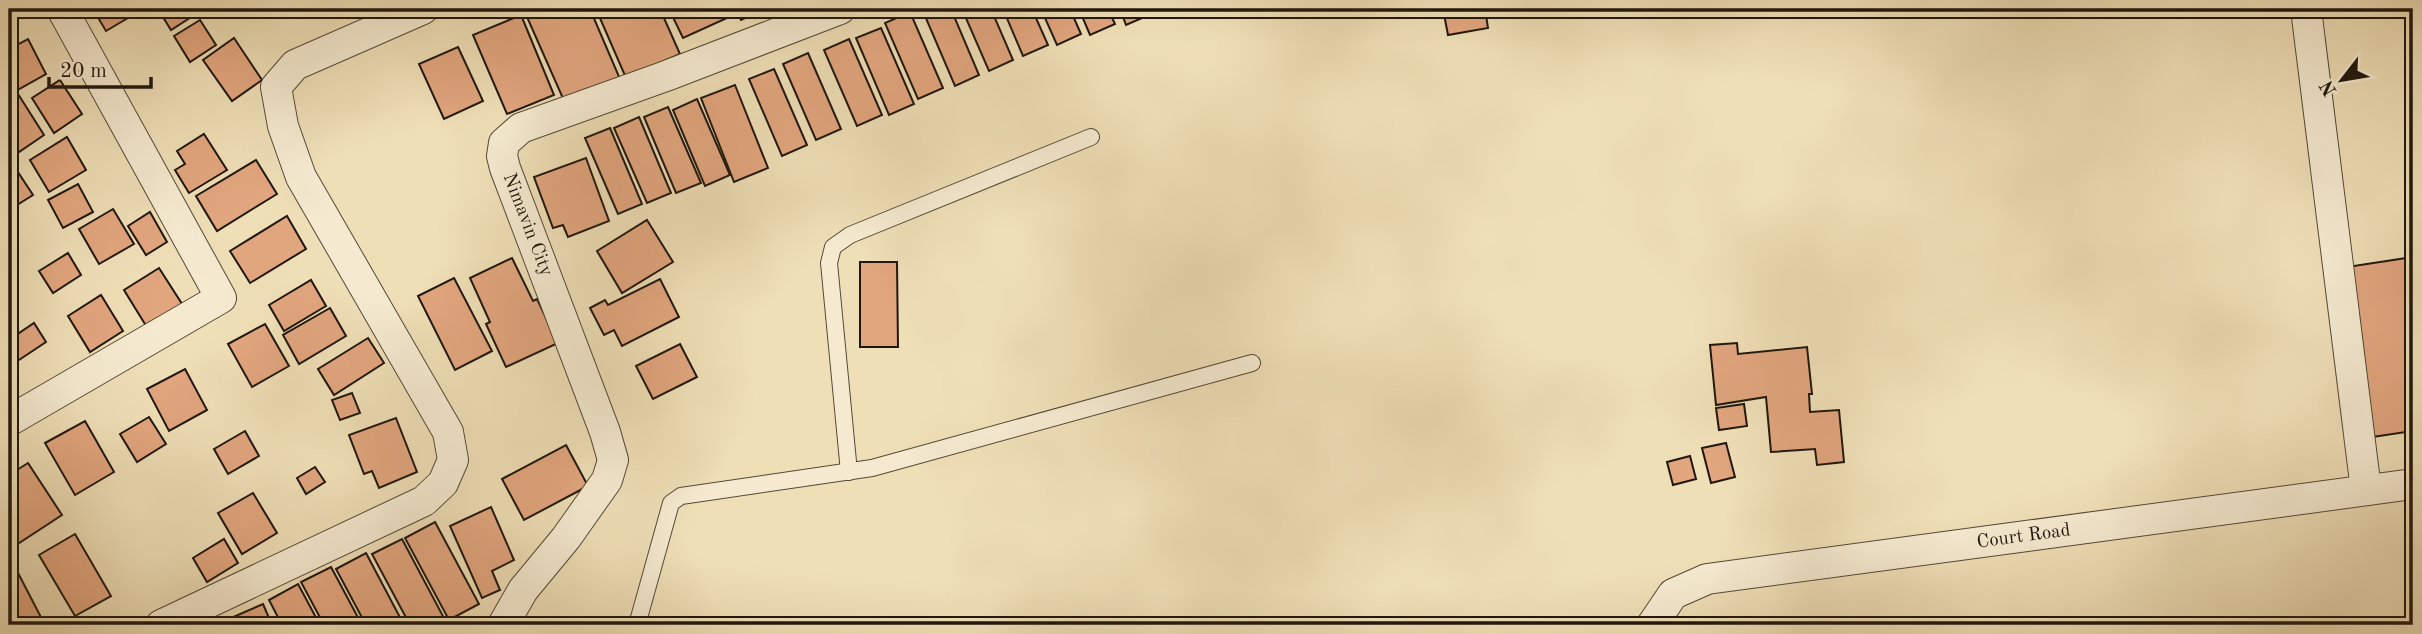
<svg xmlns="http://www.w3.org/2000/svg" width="2422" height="634" font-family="'Old Standard TT',serif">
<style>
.building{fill:#e2a67f;stroke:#1f170e;stroke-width:2}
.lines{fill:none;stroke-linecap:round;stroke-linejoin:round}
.service-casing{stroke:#534938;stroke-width:18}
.minor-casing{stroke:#534938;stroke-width:32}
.service{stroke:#f5ead0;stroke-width:16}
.minor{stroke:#f5ead0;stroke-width:30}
.labels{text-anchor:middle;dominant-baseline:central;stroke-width:7;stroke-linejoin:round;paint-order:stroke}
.street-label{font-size:19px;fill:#1f170e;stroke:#f5ead0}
</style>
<rect width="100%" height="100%" fill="#efdfb7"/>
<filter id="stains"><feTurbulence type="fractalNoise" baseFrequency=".00286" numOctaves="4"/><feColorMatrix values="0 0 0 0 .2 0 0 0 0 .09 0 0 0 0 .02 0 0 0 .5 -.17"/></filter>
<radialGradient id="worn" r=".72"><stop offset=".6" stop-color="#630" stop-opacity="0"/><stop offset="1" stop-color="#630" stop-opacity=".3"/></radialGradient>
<g class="building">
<path d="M93 9H143L106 31Z"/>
<path d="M158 9H197L199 12 171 30Z"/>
<path d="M545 9H590L620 79 565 103 527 17Z"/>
<path d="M596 9H660L680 54 626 78Z"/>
<path d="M669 9H723L727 18 683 38Z"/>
<path d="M735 9H765L741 20Z"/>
<path d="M922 9H951L979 75 955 86Z"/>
<path d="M962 9H991L1013 60 989 71Z"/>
<path d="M1003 9H1032L1048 45 1023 56Z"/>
<path d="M1041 9H1070L1081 34 1057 45Z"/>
<path d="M1079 9H1108L1115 24 1090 35Z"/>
<path d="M1120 9H1163L1126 25Z"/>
<path d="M1443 9H1485L1488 28 1448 35Z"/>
<path d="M910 12 943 88 918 99 885 23Z"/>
<path d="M521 15 554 95 507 114 473 35Z"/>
<path d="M200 20 216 45 190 62 174 36Z"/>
<path d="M881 28 914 104 889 115 856 38Z"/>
<path d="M234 38 262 80 232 101 203 60Z"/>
<path d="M28 39 46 74 12 93 9 87V49Z"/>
<path d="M849 39 882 115 857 126 824 50Z"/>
<path d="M458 47 483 101 444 119 419 64Z"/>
<path d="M808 53 841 129 816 140 783 64Z"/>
<path d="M774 69 807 145 782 156 749 79Z"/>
<path d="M60 80 82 114 54 133 32 98Z"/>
<path d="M735 85 768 168 734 182 701 98Z"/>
<path d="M18 94 44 135 19 152 9 136V99Z"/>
<path d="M697 99 730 175 705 186 673 110Z"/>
<path d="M668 107 701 183 676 193 644 117Z"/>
<path d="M639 117 671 193 647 203 614 128Z"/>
<path d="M610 128 642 204 618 214 585 138Z"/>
<path d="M204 134 227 170 189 193 175 170 185 164 177 151Z"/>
<path d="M67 137 86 170 49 192 30 160Z"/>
<path d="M586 158 609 221 568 237 563 225 553 228 534 177Z"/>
<path d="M256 160 277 194 217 231 196 196Z"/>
<path d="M12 163 33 195 9 210V165Z"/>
<path d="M78 184 93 212 63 228 48 200Z"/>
<path d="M113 209 134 244 99 264 79 229Z"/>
<path d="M150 212 167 242 146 255 128 226Z"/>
<path d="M287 216 306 249 250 283 230 251Z"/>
<path d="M647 220 673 262 622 293 597 251Z"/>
<path d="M68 253 81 275 53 293 39 271Z"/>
<path d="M2413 257V431L2372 437 2347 267Z"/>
<path d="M512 258 533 301 537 299 558 343 506 367 486 324 490 322 470 278Z"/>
<path d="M860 262H897L898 347H860Z"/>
<path d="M159 268 184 307 148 329 124 290Z"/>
<path d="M454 278 492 351 455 370 418 296Z"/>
<path d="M660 279 679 317 622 346 614 330 604 335 590 308 605 300 608 305Z"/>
<path d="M311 280 326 306 284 331 269 305Z"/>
<path d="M101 295 123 331 90 352 68 316Z"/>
<path d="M330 308 346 336 299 364 283 335Z"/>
<path d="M12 322 19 333 34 323 46 342 16 362 9 352V324Z"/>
<path d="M265 324 289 366 252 387 228 344Z"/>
<path d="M368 338 384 363 334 395 318 369Z"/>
<path d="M1737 343 1738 354 1807 347 1812 394H1809L1810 412 1839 410 1844 462 1817 465 1815 449 1771 452 1766 397 1716 405 1710 345Z"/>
<path d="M680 344 697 377 653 399 636 366Z"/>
<path d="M185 369 207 410 169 431 147 389Z"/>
<path d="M352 393 360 413 340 420 332 400Z"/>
<path d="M1744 404 1747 426 1719 430 1716 408Z"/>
<path d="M149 417 166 444 137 462 120 434Z"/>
<path d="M396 418 417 472 379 488 372 471 364 474 349 435Z"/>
<path d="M85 421 114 472 75 495 45 443Z"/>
<path d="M245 431 259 456 228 474 214 449Z"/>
<path d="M1726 443 1735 477 1711 483 1702 448Z"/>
<path d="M566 445 588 486 524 520 502 479Z"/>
<path d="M1690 456 1696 479 1673 485 1667 462Z"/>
<path d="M28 463 62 515 16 545 9 534V475Z"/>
<path d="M315 467 325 482 306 494 297 478Z"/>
<path d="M253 493 277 533 242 554 218 513Z"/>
<path d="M491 507 514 560 492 571 500 590 482 598 450 526Z"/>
<path d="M435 522 479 604 449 620 405 538Z"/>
<path d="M75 534 111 596 75 616 39 555Z"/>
<path d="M224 539 238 563 207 582 193 558Z"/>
<path d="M402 539 445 620 436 625H410L372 554Z"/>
<path d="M366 553 404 625H366L336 569Z"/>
<path d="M331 567 362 625H324L301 582Z"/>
<path d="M16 569 45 625H13L9 618V573Z"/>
<path d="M298 584 320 625H282L269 600Z"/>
<path d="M263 604 272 625H215Z"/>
</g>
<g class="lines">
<defs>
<g id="service">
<path d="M849 472 829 263 833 247 850 235 1091 137"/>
<path d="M637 625 671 503 681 496 872 468 1252 363"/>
</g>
<g id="minor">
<path d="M2306 9 2366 490"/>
<path d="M9 421 221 298 62 9"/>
<path d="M161 625 424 501 443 483 453 460 448 432 301 177 283 126 276 87 295 65 423 9"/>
<path d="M503 625 523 590 566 538 607 480 613 460 605 432 505 168 502 156 504 143 521 128 666 76 840 9"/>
<path id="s1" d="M1652 625 1673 594 1707 579 2413 484"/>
</g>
</defs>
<use href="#service" class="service-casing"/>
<use href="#minor" class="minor-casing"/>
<use href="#service" class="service"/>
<use href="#minor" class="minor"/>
</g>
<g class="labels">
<g class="street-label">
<text transform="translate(527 225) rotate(69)">Nimavin City</text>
<text stroke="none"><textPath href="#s1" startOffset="394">Court Road</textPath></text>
</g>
</g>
<rect width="2422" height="634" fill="none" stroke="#efdfb7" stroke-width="35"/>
<rect x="10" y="10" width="2401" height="613" fill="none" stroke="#1f170e" stroke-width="3.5"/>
<rect x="18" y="18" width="2387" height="599" fill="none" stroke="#1f170e" stroke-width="2"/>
<g transform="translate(2342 80) rotate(239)" stroke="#f5ead0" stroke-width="5" paint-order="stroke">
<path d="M0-5L12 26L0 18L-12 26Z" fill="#1f170e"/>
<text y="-10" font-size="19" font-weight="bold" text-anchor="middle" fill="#1f170e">N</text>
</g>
<path d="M49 77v10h102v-10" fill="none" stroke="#1f170e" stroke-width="3.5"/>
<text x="60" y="77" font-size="21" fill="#1f170e" stroke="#f5ead0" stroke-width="5" paint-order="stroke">20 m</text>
<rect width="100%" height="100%" filter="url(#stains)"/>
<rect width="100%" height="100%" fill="url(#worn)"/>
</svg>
